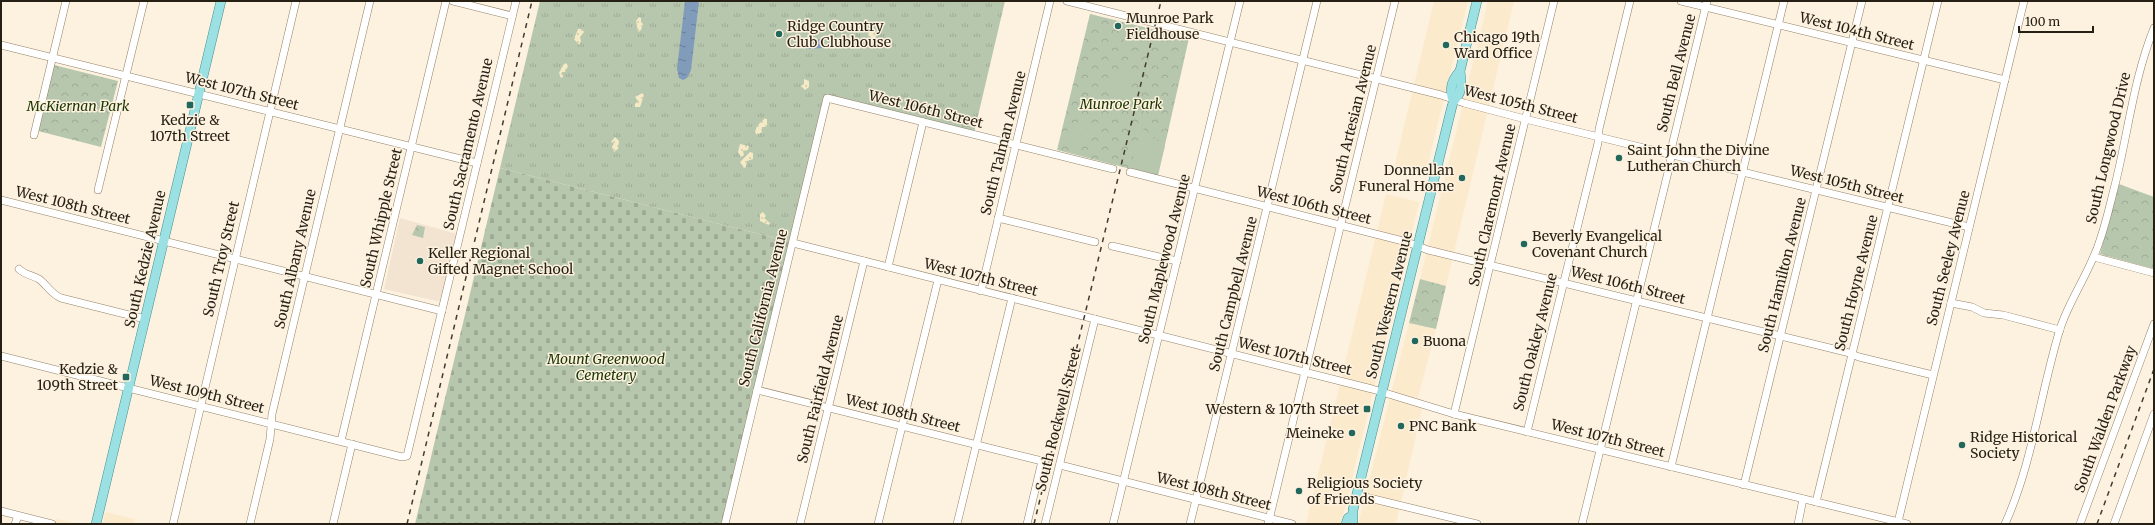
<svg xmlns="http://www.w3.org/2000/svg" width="2155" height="525" font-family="Merriweather,serif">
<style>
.built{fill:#fceacd}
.education{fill:#f3e3d1}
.grass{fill:url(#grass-tufts)}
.sand{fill:url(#sand-dots)}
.cemetery{fill:url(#cemetery-stones)}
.park{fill:url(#park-crowns)}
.garden{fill:#b7c7ae;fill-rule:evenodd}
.water{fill:url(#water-ripples)}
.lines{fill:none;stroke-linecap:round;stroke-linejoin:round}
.minor-casing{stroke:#938267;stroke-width:8}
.major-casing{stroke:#468f8e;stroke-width:10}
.minor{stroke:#fff;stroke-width:7}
.major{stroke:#9be0e2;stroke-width:9}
.rail{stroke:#433b2f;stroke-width:1.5;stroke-dasharray:5 5;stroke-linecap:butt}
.poi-dot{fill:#21675c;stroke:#fdf2e0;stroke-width:1.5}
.labels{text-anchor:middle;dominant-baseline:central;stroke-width:3;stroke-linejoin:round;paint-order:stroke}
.poi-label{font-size:14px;fill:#261f14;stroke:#fdf2e0;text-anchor:start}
.street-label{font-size:14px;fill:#261f14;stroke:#fdf2e0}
.park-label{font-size:14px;font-style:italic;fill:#193501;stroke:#fdf2e0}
</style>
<defs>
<pattern id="grass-tufts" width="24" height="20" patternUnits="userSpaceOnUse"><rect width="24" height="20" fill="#b7c7ae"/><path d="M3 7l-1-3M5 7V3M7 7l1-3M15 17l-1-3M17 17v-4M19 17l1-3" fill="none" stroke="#9daa95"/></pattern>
<pattern id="sand-dots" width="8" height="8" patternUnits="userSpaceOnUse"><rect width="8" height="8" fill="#f4eac5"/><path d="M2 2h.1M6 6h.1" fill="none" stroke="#d1c8a8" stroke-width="1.8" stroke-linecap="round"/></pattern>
<pattern id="cemetery-stones" width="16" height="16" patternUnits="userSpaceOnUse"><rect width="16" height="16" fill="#b7c7ae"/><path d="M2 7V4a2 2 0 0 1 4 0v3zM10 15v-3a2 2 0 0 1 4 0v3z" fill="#9daa95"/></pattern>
<pattern id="park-crowns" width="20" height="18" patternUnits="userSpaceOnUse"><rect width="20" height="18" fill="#b7c7ae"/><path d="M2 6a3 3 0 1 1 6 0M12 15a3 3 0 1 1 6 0" fill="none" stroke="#9daa95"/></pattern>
<pattern id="water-ripples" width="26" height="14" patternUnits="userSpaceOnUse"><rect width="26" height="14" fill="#819bba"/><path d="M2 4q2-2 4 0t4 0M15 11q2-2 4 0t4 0" fill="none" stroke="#697e96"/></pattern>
</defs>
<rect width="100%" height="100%" fill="#fdf2e0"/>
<g class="built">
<path d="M1434 1H1468L1425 176 1394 168Z"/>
<path d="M1488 1H1514L1446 286 1420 279Z"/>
<path d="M1386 194 1419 202 1341 524H1306Z"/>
<path d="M1409 323 1436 329 1418 398 1424 400 1396 524H1358Z"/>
<path d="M105 512 135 519 134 524H103Z"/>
<path d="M56 519 80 524H55Z"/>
</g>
<path class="education" d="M400 218 457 234 441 302 384 289Z"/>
<path class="grass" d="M540 1H1005L974 133 826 96 790 242 500 168Z"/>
<g class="sand">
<path d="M639 17 641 18V22L643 24 641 30 638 32 636 21Z"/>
<path d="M578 29H582L584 32 580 37 581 41 579 45 574 39Z"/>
<path d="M869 32H874L876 36 871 47 869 45 871 37 868 35Z"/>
<path d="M566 63 568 66 565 72H562L563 77 561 78 559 73 563 65Z"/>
<path d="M804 79 809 81V87L805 90 801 86 804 84Z"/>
<path d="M642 93 644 95 640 107H635V104L638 101 635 97Z"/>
<path d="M765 118 767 119V127H762V132L757 135 755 132 757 126Z"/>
<path d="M615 137 619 141 618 149 614 152 612 147 614 143 611 142Z"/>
<path d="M740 144 749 146 748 150 743 151 744 155 741 157 738 152Z"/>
<path d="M750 152 753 153V159L747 161 746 167 744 168 740 162Z"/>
<path d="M763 212 766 216 764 218 770 223 769 225 760 221V214Z"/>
</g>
<path class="cemetery" d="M500 168 790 242 722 524H415Z"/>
<g class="park">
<path d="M1090 14 1189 38 1158 176 1057 150Z"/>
<path d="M54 65 118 81 101 147 38 131Z"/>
<path d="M2119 184 2154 197V269L2100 254Z"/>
<path d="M417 225 425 227 423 238 412 235Z"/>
<path d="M1420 279 1446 286 1436 329 1409 323Z"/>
</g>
<g class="garden">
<path d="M805 26 826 32V35L833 36 832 39 827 37 828 48 806 52 795 49Z"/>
<path d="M1135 27 1144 35 1132 48 1123 39Z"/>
<path d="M1171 37 1181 41 1184 46V53L1164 132 1160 139 1152 141 1142 135 1141 124 1160 47 1165 40ZM1168 39 1179 41 1182 45 1183 53 1163 131 1159 137 1152 139 1144 135 1143 124 1161 47Z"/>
<path d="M1112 69 1130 74 1133 80 1128 97H1114L1107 91V81Z"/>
<path d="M1074 122H1081L1090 133 1089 141 1081 148 1065 145 1063 142 1070 124Z"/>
<path d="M1138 139 1165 146 1158 172 1131 165Z"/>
</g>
<g class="water">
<path d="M685 1H699L691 70 687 78 683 80 679 78 677 69Z"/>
<path d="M821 39 823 48 806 49V42Z"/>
</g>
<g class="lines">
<defs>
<g id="minor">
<path d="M453 1 512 16"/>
<path d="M1067 1 1441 95 1464 103 1525 119 1969 227"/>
<path d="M1681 1 2005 80"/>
<path d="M1 45 477 163"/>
<path d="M34 135 66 1"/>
<path d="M1130 172 1407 242 1428 250 1846 352 1859 357 1933 375"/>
<path d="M98 190 144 1"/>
<path d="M1 200 442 311"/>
<path d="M998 218 1095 242"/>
<path d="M793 243 1372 389 1454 414 1907 524"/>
<path d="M1112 246 1177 261"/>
<path d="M2094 257 2154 273"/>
<path d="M888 267 923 122"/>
<path d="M19 269C25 275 32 275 39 279 47 285 51 294 61 298L145 319"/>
<path d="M981 291 1050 1"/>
<path d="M1951 303 1972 307 1984 313 2003 315 2060 330"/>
<path d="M1 356 402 457 407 456 516 1"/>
<path d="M757 390 1042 461 1027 524"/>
<path d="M1454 414 1554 1"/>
<path d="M1527 432 1598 143 1599 129 1630 1"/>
<path d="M341 441 446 1"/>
<path d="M1060 465 1292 524"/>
<path d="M1671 467 1784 1"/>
<path d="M1744 485 1862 1"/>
<path d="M1357 495 1477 524"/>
<path d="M1816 502 1938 1"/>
<path d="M1 511 52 524"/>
<path d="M1898 522 2024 1"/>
<path d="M15 524 18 516"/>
<path d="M173 524 296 1"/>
<path d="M250 524 270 439 272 414 370 1"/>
<path d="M333 524 352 444"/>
<path d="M725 524 827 98 1113 169"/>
<path d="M800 524 864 261"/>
<path d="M878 524 938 280"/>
<path d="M957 524 1012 298"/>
<path d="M1045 524 1095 319"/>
<path d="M1113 524 1240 1"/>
<path d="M1190 524 1317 1"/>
<path d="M1268 524 1395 1"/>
<path d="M1582 524 1670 164 1672 146 1707 1"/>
<path d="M1798 524 1803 499"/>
<path d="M2005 524C2033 462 2040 394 2060 329 2068 304 2083 282 2093 258 2103 237 2108 212 2114 189 2128 135 2133 80 2154 28"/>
<path d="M2080 524 2154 324"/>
<path d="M2114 524 2154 414"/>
</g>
<g id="major">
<path d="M1453 100C1449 88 1452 80 1460 71"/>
<path d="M96 524 221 1"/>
<path d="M1346 524 1348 518 1352 516"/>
<path d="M1353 524V510L1452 106C1453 100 1456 99 1459 94 1462 88 1461 78 1460 71L1477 1"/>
</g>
</defs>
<use href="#minor" class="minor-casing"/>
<use href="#major" class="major-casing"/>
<use href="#minor" class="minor"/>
<use href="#major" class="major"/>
<g class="rail">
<path d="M407 524 532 1"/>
<path d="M1034 524 1161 1"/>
<path d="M2097 524 2154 369"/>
</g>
</g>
<g class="poi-dot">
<circle cx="1118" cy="26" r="4"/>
<circle cx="779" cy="34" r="4"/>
<circle cx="1446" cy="45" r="4"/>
<rect x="186" y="101" width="8" height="8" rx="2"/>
<circle cx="1619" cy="158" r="4"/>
<circle cx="1462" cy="178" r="4"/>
<circle cx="1524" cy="244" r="4"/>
<circle cx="420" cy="261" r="4"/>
<circle cx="1415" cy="341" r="4"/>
<rect x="122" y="373" width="8" height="8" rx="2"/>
<rect x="1363" y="405" width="8" height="8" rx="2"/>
<circle cx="1401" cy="426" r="4"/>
<circle cx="1352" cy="433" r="4"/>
<circle cx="1962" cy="445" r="4"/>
<circle cx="1299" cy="491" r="4"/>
</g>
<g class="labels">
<g class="poi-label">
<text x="1126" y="18">Munroe Park<tspan x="1126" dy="16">Fieldhouse</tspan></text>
<text x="787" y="26">Ridge Country<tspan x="787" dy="16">Club Clubhouse</tspan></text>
<text x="1454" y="37">Chicago 19th<tspan x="1454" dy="16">Ward Office</tspan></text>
<text x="190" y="120" text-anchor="middle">Kedzie &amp;<tspan x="190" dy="16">107th Street</tspan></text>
<text x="1627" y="150">Saint John the Divine<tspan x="1627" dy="16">Lutheran Church</tspan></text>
<text x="1454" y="170" text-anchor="end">Donnellan<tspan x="1454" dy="16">Funeral Home</tspan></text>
<text x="1532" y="236">Beverly Evangelical<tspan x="1532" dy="16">Covenant Church</tspan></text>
<text x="428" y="253">Keller Regional<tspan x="428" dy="16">Gifted Magnet School</tspan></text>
<text x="1423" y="341">Buona</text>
<text x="118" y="369" text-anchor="end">Kedzie &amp;<tspan x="118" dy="16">109th Street</tspan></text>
<text x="1359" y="409" text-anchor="end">Western &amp; 107th Street</text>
<text x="1409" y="426">PNC Bank</text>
<text x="1344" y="433" text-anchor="end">Meineke</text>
<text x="1970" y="437">Ridge Historical<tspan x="1970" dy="16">Society</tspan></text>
<text x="1307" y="483">Religious Society<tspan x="1307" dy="16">of Friends</tspan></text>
</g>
<g class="street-label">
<text transform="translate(1857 31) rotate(14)">West 104th Street</text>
<text transform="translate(1676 73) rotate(-76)">South Bell Avenue</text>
<text transform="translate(242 91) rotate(14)">West 107th Street</text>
<text transform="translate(1521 104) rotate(14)">West 105th Street</text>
<text transform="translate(926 109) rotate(14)">West 106th Street</text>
<text transform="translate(1353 119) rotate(-76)">South Artesian Avenue</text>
<text transform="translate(1003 143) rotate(-76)">South Talman Avenue</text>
<text transform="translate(468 144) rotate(-77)">South Sacramento Avenue</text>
<text transform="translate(2108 148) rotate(-77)">South Longwood Drive</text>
<text transform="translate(1847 184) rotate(14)">West 105th Street</text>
<text transform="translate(73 205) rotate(14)">West 108th Street</text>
<text transform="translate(1314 205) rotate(14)">West 106th Street</text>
<text transform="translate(1492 205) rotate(-77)">South Claremont Avenue</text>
<text transform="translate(381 218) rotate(-77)">South Whipple Street</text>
<text transform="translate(1948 258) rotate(-76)">South Seeley Avenue</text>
<text transform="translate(145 259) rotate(-77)">South Kedzie Avenue</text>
<text transform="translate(221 259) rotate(-77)">South Troy Street</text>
<text transform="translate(295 259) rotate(-77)">South Albany Avenue</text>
<text transform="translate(1164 259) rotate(-76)">South Maplewood Avenue</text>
<text transform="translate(1782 275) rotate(-76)">South Hamilton Avenue</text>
<text transform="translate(981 277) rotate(14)">West 107th Street</text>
<text transform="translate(1856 283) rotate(-76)">South Hoyne Avenue</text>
<text transform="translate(1628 285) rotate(14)">West 106th Street</text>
<text transform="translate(1233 294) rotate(-76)">South Campbell Avenue</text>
<text transform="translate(1389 305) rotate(-76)">South Western Avenue</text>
<text transform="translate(763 308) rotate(-76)">South California Avenue</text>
<text transform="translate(1535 342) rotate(-76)">South Oakley Avenue</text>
<text transform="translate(1295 356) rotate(14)">West 107th Street</text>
<text transform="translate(820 389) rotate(-76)">South Fairfield Avenue</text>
<text transform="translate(207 394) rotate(14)">West 109th Street</text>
<text transform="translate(903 413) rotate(14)">West 108th Street</text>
<text transform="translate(1058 419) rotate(-76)">South Rockwell Street</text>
<text transform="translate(2105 419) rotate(-70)">South Walden Parkway</text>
<text transform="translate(1608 438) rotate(14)">West 107th Street</text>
<text transform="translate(1214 491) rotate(14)">West 108th Street</text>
</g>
<g class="park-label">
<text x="1121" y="104">Munroe Park</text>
<text x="78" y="106">McKiernan Park</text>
<text x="606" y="359">Mount Greenwood<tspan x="606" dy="16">Cemetery</tspan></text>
</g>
</g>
<rect width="2155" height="525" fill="none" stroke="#261f14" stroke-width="4"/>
<path d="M2019 26v6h74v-6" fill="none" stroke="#261f14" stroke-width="2"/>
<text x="2025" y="26" font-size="12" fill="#261f14" stroke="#fdf2e0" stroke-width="3" paint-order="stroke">100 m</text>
</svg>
